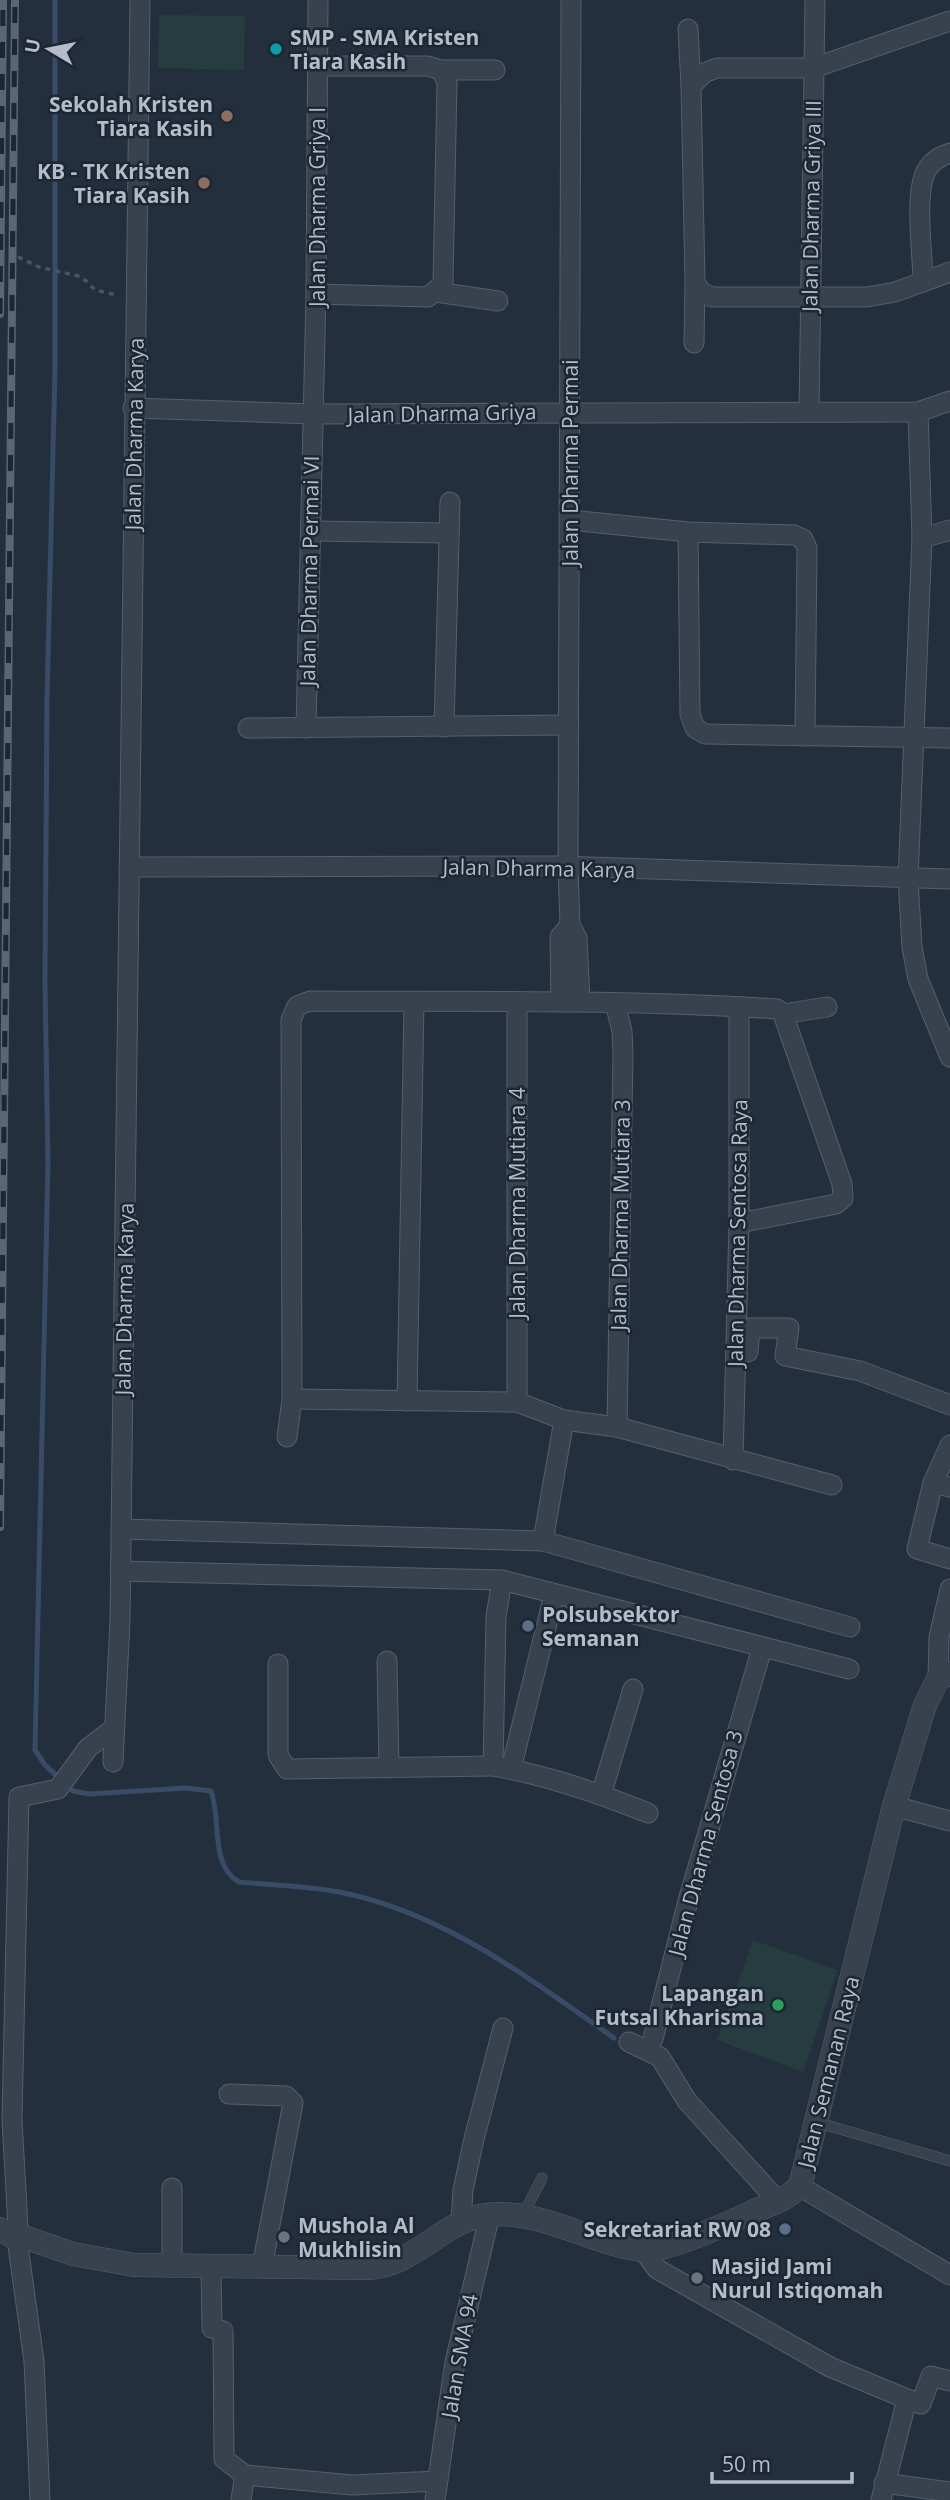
<svg xmlns="http://www.w3.org/2000/svg" width="950" height="2500" font-family="'Open Sans',sans-serif">
<style>
.green{fill:#263c3f}
.lines{fill:none;stroke-linecap:round;stroke-linejoin:round}
.stream{stroke:#394c67;stroke-width:5}
.service-casing{stroke:#565f6c;stroke-width:11}
.minor-casing{stroke:#565f6c;stroke-width:21}
.tertiary-casing{stroke:#565f6c;stroke-width:24}
.path{stroke:#44595c;stroke-width:3.5;stroke-dasharray:5 5;stroke-linecap:butt}
.service{stroke:#38414e;stroke-width:10}
.minor{stroke:#38414e;stroke-width:19}
.tertiary{stroke:#38414e;stroke-width:23}
.rail-casing{stroke:#5a6575;stroke-width:8}
.rail{stroke:#1d2633;stroke-width:5;stroke-dasharray:16;stroke-linecap:butt}
.culture-dot{fill:#0f9aa8;stroke:#1d2633;stroke-width:2.5}
.education-dot{fill:#8d6e63;stroke:#1d2633;stroke-width:2.5}
.service-dot{fill:#5c6f8a;stroke:#1d2633;stroke-width:2.5}
.leisure-dot{fill:#2e9e5b;stroke:#1d2633;stroke-width:2.5}
.worship-dot{fill:#6b7280;stroke:#1d2633;stroke-width:2.5}
.labels{text-anchor:middle;dominant-baseline:central;stroke-width:5;stroke-linejoin:round;paint-order:stroke}
.poi-label{font-size:21px;font-weight:bold;fill:#b4bcc9;stroke:#1d2633;text-anchor:start}
.street-label{font-size:21px;fill:#b4bcc9;stroke:#1d2633}
</style>
<rect width="100%" height="100%" fill="#242f3e"/>
<g class="green">
<path d="M159 15 245 16 244 70 158 68Z"/>
<path d="M753 1940 838 1970 803 2072 717 2040Z"/>
</g>
<g class="lines">
<path class="stream" d="M55 0V369L47 699 45 983 48 1163 35 1750 45 1765 73 1791 89 1794 186 1788 211 1791C222 1821 209 1864 239 1882 272 1885 307 1886 339 1892 443 1912 530 1979 614 2038"/>
<defs>
<g id="service">
<path d="M816 2122 950 2161"/>
<path d="M523 2215 542 2178"/>
</g>
<g id="minor">
<path d="M571 0 568 867 570 925 577 938 580 1001"/>
<path d="M950 21 813 68H717L704 73 691 86 695 282 701 292 712 297H867L895 292 950 272"/>
<path d="M688 29 691 86"/>
<path d="M441 70H495"/>
<path d="M923 282C923 256 913 189 928 168 933 160 941 156 950 153"/>
<path d="M436 292 498 301"/>
<path d="M316 294 428 297 443 284 447 82 441 70 428 66H318"/>
<path d="M694 343 695 282"/>
<path d="M133 408 313 414 918 412 950 401"/>
<path d="M809 412 815 0"/>
<path d="M918 412 922 538 908 879 912 947 918 979 950 1057"/>
<path d="M570 520 688 532 794 535 803 539 807 548 805 736"/>
<path d="M311 531 449 533"/>
<path d="M688 532 690 714 695 728 705 734 950 738"/>
<path d="M922 538 950 530"/>
<path d="M444 727 450 502"/>
<path d="M248 728 569 725"/>
<path d="M306 728 316 294 318 0"/>
<path d="M129 867 560 866 950 879"/>
<path d="M561 1000 560 937 570 925"/>
<path d="M615 1003 622 1031 623 1053 617 1427"/>
<path d="M783 1014 827 1007"/>
<path d="M748 1352 750 1328H789L785 1356 860 1371 950 1405"/>
<path d="M407 1401 414 1002"/>
<path d="M517 1402V1003"/>
<path d="M564 1420 517 1402 292 1399 291 1020 297 1006 310 1001C466 1002 621 999 777 1009L783 1014 842 1184 843 1198 836 1204 739 1223"/>
<path d="M287 1437 292 1399"/>
<path d="M733 1460 739 1223V1007"/>
<path d="M933 1483 950 1445"/>
<path d="M950 1487 933 1483 917 1549 950 1559"/>
<path d="M121 1529 543 1541 850 1627"/>
<path d="M543 1541 564 1420 617 1427 832 1485"/>
<path d="M120 1571 502 1580 849 1669"/>
<path d="M502 1580 496 1617 493 1766C547 1775 598 1793 648 1813"/>
<path d="M387 1661 389 1768"/>
<path d="M278 1664V1755L287 1769 493 1766"/>
<path d="M938 1679 939 1637 950 1589"/>
<path d="M113 1762 120 1621 140 0"/>
<path d="M511 1769 554 1595"/>
<path d="M601 1795 633 1689"/>
<path d="M894 1806 950 1821"/>
<path d="M653 2039 688 1901 762 1648"/>
<path d="M629 2042 660 2057 687 2101 778 2201"/>
<path d="M229 2094 286 2096 293 2103 262 2267"/>
<path d="M799 2186 950 2275"/>
<path d="M461 2223 463 2190 474 2139 503 2028"/>
<path d="M18 2227 12 2120 19 1797 58 1789 88 1748 113 1729"/>
<path d="M17 2239 34 2361 40 2500"/>
<path d="M644 2251 657 2269 830 2367 907 2399"/>
<path d="M172 2267V2188"/>
<path d="M211 2267 212 2328 223 2331 224 2459 245 2475 241 2500"/>
<path d="M245 2475 352 2485 438 2481"/>
<path d="M884 2483 950 2492"/>
<path d="M435 2500 455 2362 490 2214"/>
<path d="M881 2500 907 2399 921 2404 931 2376 950 2381"/>
</g>
<path id="tertiary" d="M0 2229 17 2239 27 2238 73 2254 134 2265 368 2268C415 2266 443 2220 487 2215 540 2208 591 2244 642 2250 664 2253 731 2222 752 2212 768 2205 794 2198 801 2182L894 1806 925 1705 938 1679 950 1673"/>
</defs>
<use href="#service" class="service-casing"/>
<use href="#minor" class="minor-casing"/>
<use href="#tertiary" class="tertiary-casing"/>
<path class="path" d="M0 248 39 267 82 277 95 290 117 295"/>
<use href="#service" class="service"/>
<use href="#minor" class="minor"/>
<use href="#tertiary" class="tertiary"/>
<defs>
<g id="rail">
<path d="M0 314 3 0"/>
<path d="M0 1527 15 0"/>
</g>
</defs>
<use href="#rail" class="rail-casing"/>
<use href="#rail" class="rail"/>
</g>
<circle class="culture-dot" cx="276" cy="49" r="7"/>
<g class="education-dot">
<circle cx="227" cy="116" r="7"/>
<circle cx="204" cy="183" r="7"/>
</g>
<g class="service-dot">
<circle cx="528" cy="1626" r="7"/>
<circle cx="785" cy="2229" r="7"/>
</g>
<circle class="leisure-dot" cx="778" cy="2005" r="7"/>
<g class="worship-dot">
<circle cx="284" cy="2237" r="7"/>
<circle cx="697" cy="2278" r="7"/>
</g>
<g class="labels">
<g class="poi-label">
<text x="290" y="37">SMP - SMA Kristen<tspan x="290" dy="24">Tiara Kasih</tspan></text>
<text x="213" y="104" text-anchor="end">Sekolah Kristen<tspan x="213" dy="24">Tiara Kasih</tspan></text>
<text x="190" y="171" text-anchor="end">KB - TK Kristen<tspan x="190" dy="24">Tiara Kasih</tspan></text>
<text x="542" y="1614">Polsubsektor<tspan x="542" dy="24">Semanan</tspan></text>
<text x="764" y="1993" text-anchor="end">Lapangan<tspan x="764" dy="24">Futsal Kharisma</tspan></text>
<text x="298" y="2225">Mushola Al<tspan x="298" dy="24">Mukhlisin</tspan></text>
<text x="771" y="2229" text-anchor="end">Sekretariat RW 08</text>
<text x="711" y="2266">Masjid Jami<tspan x="711" dy="24">Nurul Istiqomah</tspan></text>
</g>
<g class="street-label">
<text transform="translate(811 206) rotate(-89)">Jalan Dharma Griya III</text>
<text transform="translate(317 207) rotate(-90)">Jalan Dharma Griya I</text>
<text transform="translate(442 413) rotate(-1)">Jalan Dharma Griya</text>
<text transform="translate(134 434) rotate(-89)">Jalan Dharma Karya</text>
<text transform="translate(570 463) rotate(-90)">Jalan Dharma Permai</text>
<text transform="translate(309 571) rotate(-89)">Jalan Dharma Permai VI</text>
<text transform="translate(539 868) rotate(1)">Jalan Dharma Karya</text>
<text transform="translate(517 1203) rotate(-90)">Jalan Dharma Mutiara 4</text>
<text transform="translate(620 1215) rotate(-89)">Jalan Dharma Mutiara 3</text>
<text transform="translate(737 1233) rotate(-89)">Jalan Dharma Sentosa Raya</text>
<text transform="translate(124 1299) rotate(-89)">Jalan Dharma Karya</text>
<text transform="translate(705 1843) rotate(-75)">Jalan Dharma Sentosa 3</text>
<text transform="translate(828 2072) rotate(-76)">Jalan Semanan Raya</text>
<text transform="translate(459 2356) rotate(-80)">Jalan SMA 94</text>
</g>
</g>
<g transform="translate(49 49) rotate(280)" stroke="#1d2633" stroke-width="5" paint-order="stroke">
<path d="M0-5L12 26L0 18L-12 26Z" fill="#b4bcc9"/>
<text y="-10" font-size="19" font-weight="bold" text-anchor="middle" fill="#b4bcc9">U</text>
</g>
<path d="M712 2472v10h140v-10" fill="none" stroke="#b4bcc9" stroke-width="3.5"/>
<text x="722" y="2472" font-size="21" fill="#b4bcc9" stroke="#1d2633" stroke-width="5" paint-order="stroke">50 m</text>
</svg>
